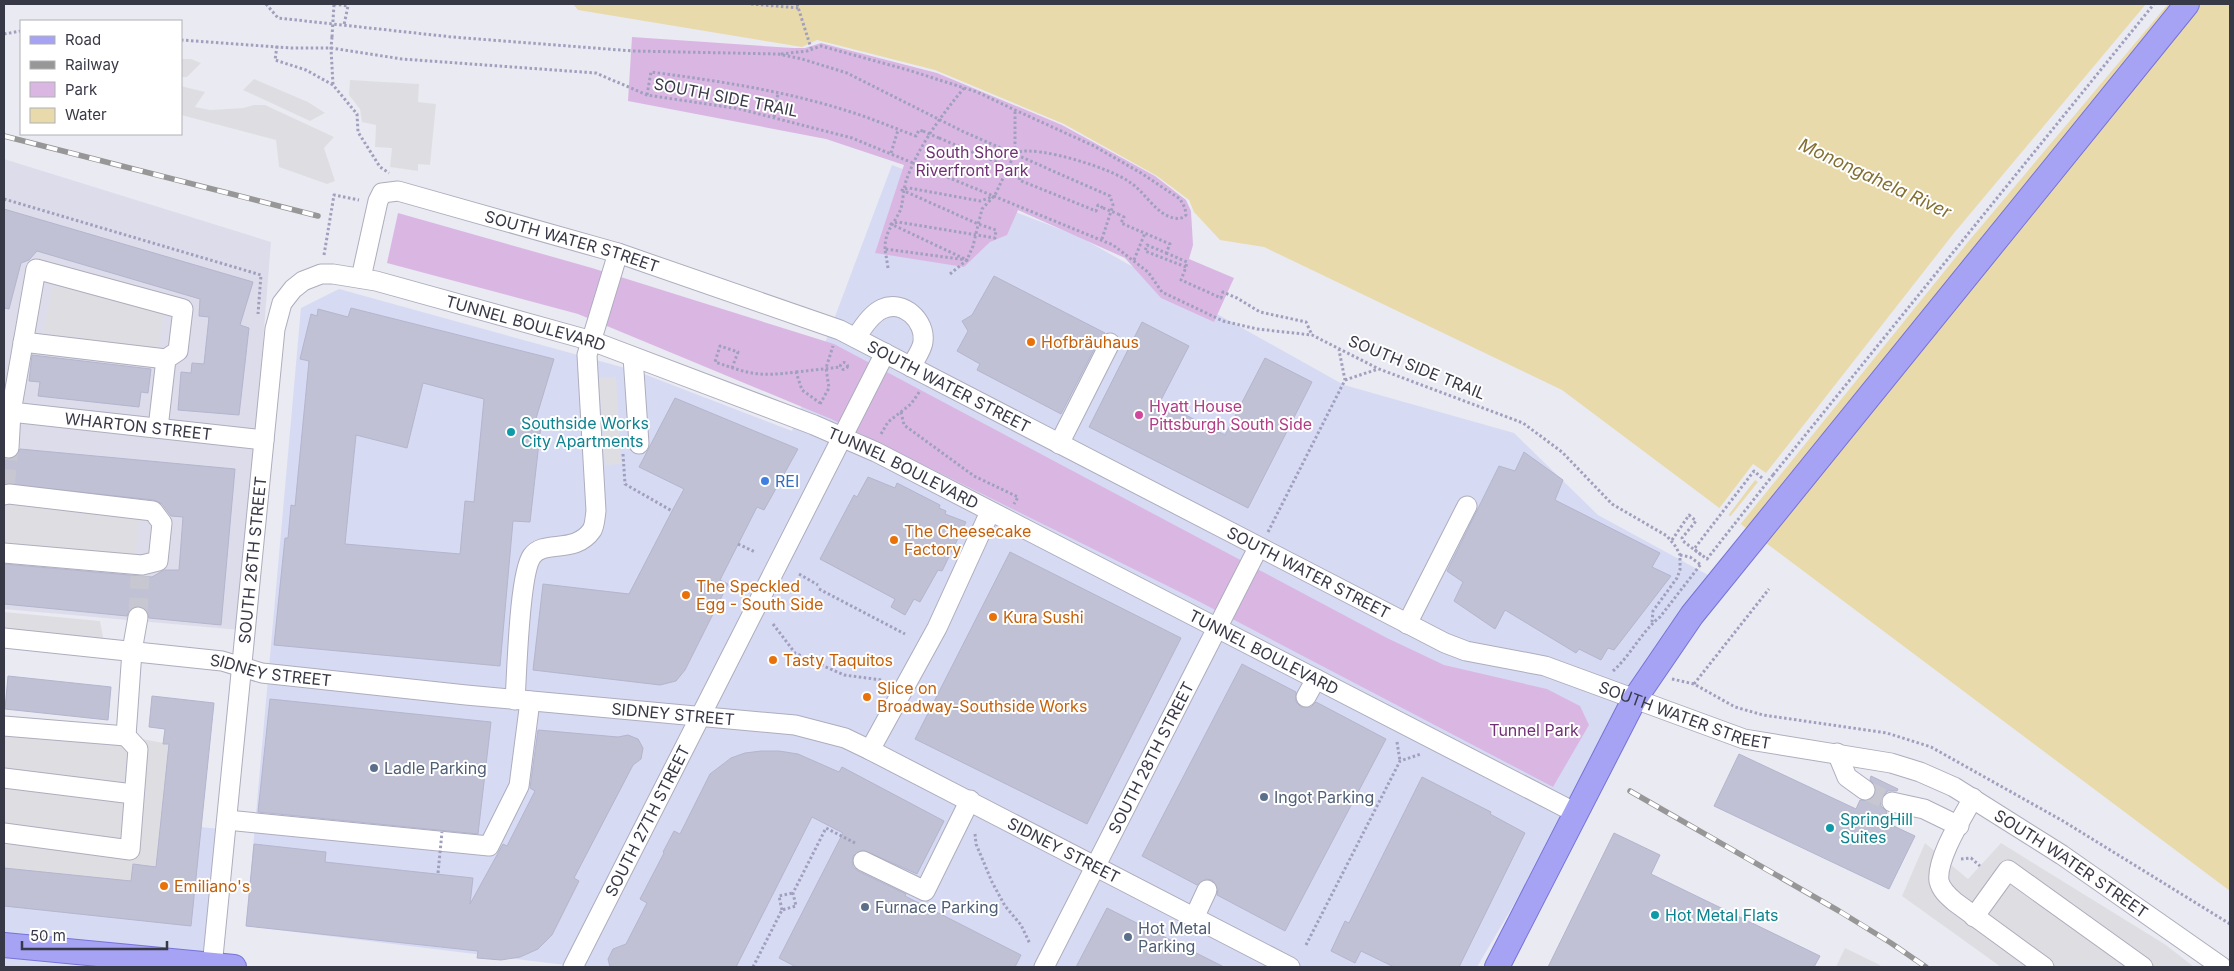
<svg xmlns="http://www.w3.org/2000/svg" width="2234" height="971" font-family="Inter,sans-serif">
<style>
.residential{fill:#dddcea}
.commercial{fill:#d7daf3}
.green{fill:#dab7e3}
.parking{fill:#dedee2}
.water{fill:#e9daac}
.pier{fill:#eaeaf3}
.building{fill:#c0c1d4;stroke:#b4b5ce;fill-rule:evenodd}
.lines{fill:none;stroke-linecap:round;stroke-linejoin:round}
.minor-tunnel{stroke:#c6c7d0;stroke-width:19;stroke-dasharray:19 9;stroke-linecap:butt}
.minor-casing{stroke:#adadbe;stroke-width:21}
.major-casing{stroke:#7673d8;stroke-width:26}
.path{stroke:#a0a0be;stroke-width:3;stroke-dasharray:2.5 2.5;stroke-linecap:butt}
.minor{stroke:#fff;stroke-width:19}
.major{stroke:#a6a2f4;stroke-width:24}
.rail-casing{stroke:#979797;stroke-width:5.5}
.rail{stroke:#fff;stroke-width:4;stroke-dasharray:11;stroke-linecap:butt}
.path-bridge{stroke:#a0a0be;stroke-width:3;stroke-dasharray:2.5 2.5;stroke-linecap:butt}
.food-dot{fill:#e8710a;stroke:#fff;stroke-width:2}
.hotel-dot{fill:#d1479c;stroke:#fff;stroke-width:2}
.culture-dot{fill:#0f9aa8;stroke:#fff;stroke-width:2}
.shop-dot{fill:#3f7fe0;stroke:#fff;stroke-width:2}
.service-dot{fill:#5c6f8a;stroke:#fff;stroke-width:2}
.labels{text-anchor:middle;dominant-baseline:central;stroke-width:4;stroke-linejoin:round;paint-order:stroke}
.street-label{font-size:16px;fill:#383946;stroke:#fff}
.park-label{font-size:16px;fill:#703172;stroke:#fff}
.food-label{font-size:16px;fill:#c56008;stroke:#fff;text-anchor:start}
.hotel-label{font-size:16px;fill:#b23c85;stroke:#fff;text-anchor:start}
.culture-label{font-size:16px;fill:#0d838f;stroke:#fff;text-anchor:start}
.shop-label{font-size:16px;fill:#366cbe;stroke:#fff;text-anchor:start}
.service-label{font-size:16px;fill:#4e5e75;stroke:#fff;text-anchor:start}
.water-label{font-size:18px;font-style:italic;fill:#826f31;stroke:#fff}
</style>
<rect width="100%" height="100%" fill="#eaeaf3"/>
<path class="residential" d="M4 159 271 242 240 630 4 609Z"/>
<g class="commercial">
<path d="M892 165 1078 236 1344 385 1514 433 1598 515 1708 575 1654 672 1634 700 1477 967H582L246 926 301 308 339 289 636 371 792 431Z"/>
<path d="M4 806 229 830 214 967H4Z"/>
</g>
<g class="green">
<path d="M632 37 793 48H805L821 43 937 73 1062 125 1155 176 1186 200 1191 211 1193 245 1189 259 1234 278 1214 322 1161 298 1125 258 1018 210 1007 235 990 242 964 267 875 253 904 165 826 139 628 101Z"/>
<path d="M398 213 592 268 834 344 1387 638 1444 665 1547 689 1580 706 1589 725 1553 787 1200 602 831 419 578 314 387 263Z"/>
</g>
<g class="parking">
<path d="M181 59H191L201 63 187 77H181Z"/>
<path d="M254 79 308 102 325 113 310 121 243 90Z"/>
<path d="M350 80 419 84 418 102 436 104 430 165 418 164V171L390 167 392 148 375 147 376 125 362 122 360 109 349 95Z"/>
<path d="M181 86 205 92 195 107 210 110 243 108 254 105H265L334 137 324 148 335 181 327 184 279 167 276 140 181 115Z"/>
<path d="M52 286 165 307 157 354 44 333Z"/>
<path d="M616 377 621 464 605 465 599 378Z"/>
<path d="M4 504 139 518 135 558 4 544Z"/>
<path d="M4 612 100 621 104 642 4 633Z"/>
<path d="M4 726 126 736 169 744 156 867 134 864 131 881 4 868Z"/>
<path d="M1925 843 1968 879 2001 843 2166 945 2194 967H2001L1902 896Z"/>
<path d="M1845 948 1878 964 1882 967H1836Z"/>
</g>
<path class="water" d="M573 4H2230V891L1562 390 1264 247 1220 240 1194 212 1189 200 1157 176 1064 124 935 70 817 40 802 47 578 10Z"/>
<path class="pier" d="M2146 4H2168L1968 242 1739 526 1729 518 1758 482 1755 480 1727 517 1718 510 1753 464 1766 473 1954 233Z"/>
<g class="building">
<path d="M4 209 253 282 240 325 249 328 239 415 178 410 181 372 191 373 192 363 204 364 209 317 199 316 200 299 37 251 29 260 21 263 9 309 4 308Z"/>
<path d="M994 276 1105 333 1100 338 1061 414 977 370 980 364 957 351 968 331 962 321 972 315Z"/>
<path d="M351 308 554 359 534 425H541L530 522 513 521 500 666 274 645 285 538H288L291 505 295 506 309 361 300 359 311 314 317 316 318 309 348 317ZM423 383 484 399 474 502 465 501 460 554 345 544 356 435 407 448Z"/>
<path d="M1142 322 1189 346 1160 402 1225 435 1265 358 1312 382 1248 508 1089 427Z"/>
<path d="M32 355 151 369 148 393 141 392 139 407 38 396 40 382 29 381Z"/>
<path d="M675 398 798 449 764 510 757 507 720 580 728 584 685 670 676 681 660 685 533 670 543 584 629 594 672 511 684 489 639 467Z"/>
<path d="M20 449 235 469 221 625 149 618 146 609 139 606 130 609 127 616 4 604V564L152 577 164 570H179L183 517 171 516 162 504 154 500 4 484V458H14Z"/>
<path d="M1524 452 1563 480 1555 500 1660 553 1652 567 1671 576 1614 650 1608 648 1601 660 1579 649 1576 653 1505 610 1495 629 1454 601 1463 582 1447 571 1499 466 1515 471Z"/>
<path d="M868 477 895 488 897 483 940 505 939 508 946 511 945 514 966 522 942 571 938 570 920 602 914 599 905 615 891 607 895 599 820 559 854 495 857 497Z"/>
<path d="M1010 552 1181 638 1087 824 915 739Z"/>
<path d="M1242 664 1296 692V702L1301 707H1311L1316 702 1386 739 1285 931 1217 895 1218 889 1212 880 1206 879 1197 885 1142 856Z"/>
<path d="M8 676 111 687 108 720 5 709Z"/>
<path d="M152 696 214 703 191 926 4 906V868L131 881 133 864 156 867 169 744H163L165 729 149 727Z"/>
<path d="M270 699 491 722 478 834 258 812Z"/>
<path d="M538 730 618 737 628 735 638 739 643 748 641 759 633 765 574 878 579 881 552 935 538 949 520 957 501 960 477 958 478 951 246 926 254 844 326 852 325 862 473 878 470 904 503 844 507 846 535 791 530 788Z"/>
<path d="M761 751H779L798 754 839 772 842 767 944 821 917 874 863 850 853 856V867L858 871 906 894 905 896 1021 955 1015 967H796L779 958 843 833 812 817 736 967H610L608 959 613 949 626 944 647 903 640 899 664 853 663 852 674 831 680 834 710 774 731 758 745 753Z"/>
<path d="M1739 754 1856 809 1860 800H1869L1874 796 1876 791 1875 785 1870 780 1871 776 1898 789 1897 791H1888L1881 799V806L1887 812 1883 821 1915 836 1889 889 1714 806Z"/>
<path d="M1422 777 1491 812 1490 814 1525 833 1459 967H1394L1361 951 1355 963 1331 951 1345 921 1349 923Z"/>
<path d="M1614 833 1660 855 1651 874 1820 956 1814 967H1548Z"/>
<path d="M1107 908 1224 967H1076Z"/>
</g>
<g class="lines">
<g class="minor-tunnel">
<path d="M5 488 9 448"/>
<path d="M138 617 140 576"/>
<path d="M1865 790 1892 802"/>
</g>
<defs>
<g id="minor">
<path id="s1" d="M361 278 378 201 382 193 398 191 618 253 840 330 1445 643 1466 651 1545 666 1744 739 1891 763 1920 772 1954 787 2062 855 2222 967"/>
<path d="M856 338C862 328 871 314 882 309 903 299 926 321 923 342 922 350 915 359 911 367"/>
<path d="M23 342 166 359"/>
<path d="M633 357 639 444"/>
<path id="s2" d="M11 412 264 440"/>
<path d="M1059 444 1110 343"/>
<path d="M9 448 11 412 36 269 183 309 178 351 166 359 158 428"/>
<path d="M4 495 9 494 153 511 162 523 158 561 142 565 4 553"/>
<path d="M1407 624 1467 506"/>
<path id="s3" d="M4 638 222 661 262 673 466 695 795 725 845 738 870 750 1290 967"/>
<path d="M1306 697 1316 679"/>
<path d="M515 700C517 673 519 574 532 556 544 539 575 555 592 530 595 525 595 517 596 511L587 355 618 253"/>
<path d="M4 726 126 736"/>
<path d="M126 736 132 651 138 617"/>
<path d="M870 750 937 628 990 512"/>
<path d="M1837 753 1847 777 1865 790"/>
<path d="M4 778 133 794"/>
<path d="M1973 798C1962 818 1936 859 1939 881 1941 890 1948 896 1955 902L2044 967"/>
<path d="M1892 802 1924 809 1959 826"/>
<path d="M227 820 489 846 519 786 530 701"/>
<path d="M4 833 130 850 138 749 126 736"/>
<path d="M863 861 925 891 970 800"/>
<path d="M1974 917 2008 870 2143 967"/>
<path d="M1194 918 1207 890"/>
<path id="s4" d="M212 967 275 329 282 303 293 289 303 281 321 274H333L376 281 592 341 814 425 876 452 1576 813"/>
<path id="s5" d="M573 967 885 353"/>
<path id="s6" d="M1044 967 1258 548"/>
</g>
<g id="major">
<path d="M4 945 234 967"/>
<path d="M1497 967 1634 700 1692 615 2187 4"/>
</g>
</defs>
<use href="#minor" class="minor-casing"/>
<use href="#major" class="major-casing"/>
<g class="path">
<path d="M266 4 278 18 452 37 633 51 778 54 802 59 847 73 962 131 1110 196 1113 205 1102 239"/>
<path d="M334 4 348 6 344 25"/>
<path d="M751 4 799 8"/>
<path d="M797 4 811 48"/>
<path d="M4 34 21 31"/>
<path d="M332 37 331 48 333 85"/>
<path d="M181 40 291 48H331L402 59 596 73 647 95 740 109 852 138 1113 245 1148 272 1162 292 1223 321 1257 329 1312 335 1379 369 1523 423 1562 452 1612 504 1667 536 1676 547 1680 555V570L1677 578 1653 611 1652 622"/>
<path d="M277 46 275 60 306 70 333 85 357 114 358 132 380 167 389 173"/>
<path d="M781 54 807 51 821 46 908 70 977 92 1015 110 1094 146 1141 173 1180 199 1185 208 1186 215C1181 220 1175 219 1168 216 1154 210 1144 192 1131 183 1111 168 1040 146 1017 152"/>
<path d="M647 95 651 72C719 81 786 91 851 112 873 119 894 128 916 136L919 130 923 131"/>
<path d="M774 117 778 93"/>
<path d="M939 138 1001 164"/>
<path d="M891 153 898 130"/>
<path d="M1016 171 1021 173 1019 180 1096 211 1098 205 1103 208"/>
<path d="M4 199 261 275 258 314"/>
<path d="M1118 214 1124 217 1121 223 1170 244 1166 253 1147 245 1145 251 1186 267 1181 280 1221 298 1223 292 1237 298 1260 312 1306 322 1312 335"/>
<path d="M885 249C885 231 892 227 900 211 903 205 903 188 907 178 920 144 941 116 964 88"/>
<path d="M1166 253 1187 262 1186 267"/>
<path d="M324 255 334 195 359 200"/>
<path d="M1134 260 1145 233"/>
<path d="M888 268 885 249 967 260 891 224 898 222 995 238 996 230 978 224 902 190 909 188 980 201 995 196"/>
<path d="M950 274 967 260 973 246 982 209 995 195 1015 153V110"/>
<circle cx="844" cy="366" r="3.5"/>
<path d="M732 368 738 352 720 346 715 362C750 374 758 377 796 372L802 390 820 403"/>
<path d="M796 372 841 367"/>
<path d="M1345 380 1378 369"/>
<path d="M820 404 829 388 826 368 833 346"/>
<path d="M901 412 904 425 974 476 1018 497 1014 504"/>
<path d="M881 434 888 422 911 404 920 391"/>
<path d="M623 454 625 484 672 511"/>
<path d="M1773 475 2154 4"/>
<path d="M1268 532 1345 380 1339 350"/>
<path d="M1672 540 1689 515 1696 521 1682 538 1683 541 1701 555"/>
<path d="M738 544 755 552"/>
<path d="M1680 555 1690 557 1701 565"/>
<path d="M799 574 818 585"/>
<path d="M819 589 905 634"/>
<path d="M773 624 795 653 844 675 882 680"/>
<path d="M1613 671C1631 655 1641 632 1660 617L1701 564"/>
<path d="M1672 679 1694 684 1735 707 1763 715 1887 733 1931 747 2063 821 2230 924"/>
<path d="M1694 684 1769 589"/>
<path d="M1397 742 1400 761"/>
<path d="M975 834 976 844 992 882 1005 906 1021 925 1030 944"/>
<path d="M1961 859 1971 858 1980 866"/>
<path d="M782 910 779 896 793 893"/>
<path d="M1306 945 1400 761 1421 754"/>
<path d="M753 967 782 910 796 906 793 893 826 828 855 843"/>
</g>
<use href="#minor" class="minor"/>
<use href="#major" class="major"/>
<defs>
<g id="rail">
<path d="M4 136 318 216"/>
<path d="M1630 791 1839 911 1891 943 1926 967"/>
</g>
</defs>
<use href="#rail" class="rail-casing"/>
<use href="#rail" class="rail"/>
<g class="path-bridge">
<path d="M332 37 334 4"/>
<path d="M923 131 939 138"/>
<path d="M1001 164 1016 171"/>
<path d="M1103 208 1118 214"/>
<path d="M1762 478 1754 471 1694 549 1707 559 1773 475"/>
<path d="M438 873 442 832"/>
</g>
</g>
<g class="food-dot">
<circle cx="1031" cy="342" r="5"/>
<circle cx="894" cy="540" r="5"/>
<circle cx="686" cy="595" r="5"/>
<circle cx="993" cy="617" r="5"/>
<circle cx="773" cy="660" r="5"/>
<circle cx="867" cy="697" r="5"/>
<circle cx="164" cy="886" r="5"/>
</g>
<circle class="hotel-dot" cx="1139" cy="415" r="5"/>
<g class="culture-dot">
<circle cx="511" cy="432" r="5"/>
<circle cx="1830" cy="828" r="5"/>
<circle cx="1655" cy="915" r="5"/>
</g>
<circle class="shop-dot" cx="765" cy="481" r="5"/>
<g class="service-dot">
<circle cx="374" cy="768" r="5"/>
<circle cx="1264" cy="797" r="5"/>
<circle cx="865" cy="907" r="5"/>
<circle cx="1128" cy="937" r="5"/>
</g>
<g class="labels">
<g class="street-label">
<text transform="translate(726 97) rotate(11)">SOUTH SIDE TRAIL</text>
<text stroke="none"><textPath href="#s1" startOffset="285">SOUTH WATER STREET</textPath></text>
<text stroke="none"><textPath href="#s4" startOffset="929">TUNNEL BOULEVARD</textPath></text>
<text transform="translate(1417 367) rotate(22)">SOUTH SIDE TRAIL</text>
<text stroke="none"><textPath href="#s1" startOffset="690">SOUTH WATER STREET</textPath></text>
<text stroke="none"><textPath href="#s2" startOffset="128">WHARTON STREET</textPath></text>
<text stroke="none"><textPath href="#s4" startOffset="1334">TUNNEL BOULEVARD</textPath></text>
<text stroke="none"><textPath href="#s4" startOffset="409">SOUTH 26TH STREET</textPath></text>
<text stroke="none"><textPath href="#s1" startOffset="1095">SOUTH WATER STREET</textPath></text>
<text stroke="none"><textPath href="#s4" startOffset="1739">TUNNEL BOULEVARD</textPath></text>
<text stroke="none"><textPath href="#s3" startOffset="269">SIDNEY STREET</textPath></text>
<text stroke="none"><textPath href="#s3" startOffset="674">SIDNEY STREET</textPath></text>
<text stroke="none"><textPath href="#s1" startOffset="1500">SOUTH WATER STREET</textPath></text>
<text stroke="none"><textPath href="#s6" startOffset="235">SOUTH 28TH STREET</textPath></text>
<text stroke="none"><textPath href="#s5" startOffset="164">SOUTH 27TH STREET</textPath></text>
<text stroke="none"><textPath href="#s3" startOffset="1094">SIDNEY STREET</textPath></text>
<text stroke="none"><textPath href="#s1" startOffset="1920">SOUTH WATER STREET</textPath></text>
</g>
<g class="park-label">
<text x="972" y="152">South Shore<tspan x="972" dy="18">Riverfront Park</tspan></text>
<text x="1534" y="730">Tunnel Park</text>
</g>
<g class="food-label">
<text x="1041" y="342">Hofbräuhaus</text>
<text x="904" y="531">The Cheesecake<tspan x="904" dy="18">Factory</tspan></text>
<text x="696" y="586">The Speckled<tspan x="696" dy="18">Egg - South Side</tspan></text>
<text x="1003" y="617">Kura Sushi</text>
<text x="783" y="660">Tasty Taquitos</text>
<text x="877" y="688">Slice on<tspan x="877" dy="18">Broadway-Southside Works</tspan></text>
<text x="174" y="886">Emiliano's</text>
</g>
<g class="hotel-label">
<text x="1149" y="406">Hyatt House<tspan x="1149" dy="18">Pittsburgh South Side</tspan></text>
</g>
<g class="culture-label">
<text x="521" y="423">Southside Works<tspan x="521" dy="18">City Apartments</tspan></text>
<text x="1840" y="819">SpringHill<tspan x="1840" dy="18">Suites</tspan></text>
<text x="1665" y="915">Hot Metal Flats</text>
</g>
<g class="shop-label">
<text x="775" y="481">REI</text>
</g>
<g class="service-label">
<text x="384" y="768">Ladle Parking</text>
<text x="1274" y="797">Ingot Parking</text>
<text x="875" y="907">Furnace Parking</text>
<text x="1138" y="928">Hot Metal<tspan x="1138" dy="18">Parking</tspan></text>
</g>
<g class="water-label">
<text transform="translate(1875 178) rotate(25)">Monongahela River</text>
</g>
</g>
<rect width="2234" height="971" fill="none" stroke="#383946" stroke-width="10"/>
<rect x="20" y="20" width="162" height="115" fill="#ffffff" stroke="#afb0b5"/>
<rect x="30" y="36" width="25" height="8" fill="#a6a2f4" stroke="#afb0b5"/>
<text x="65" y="45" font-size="15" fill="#383946">Road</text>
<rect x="30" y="61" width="25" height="8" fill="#979797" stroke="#afb0b5"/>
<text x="65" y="70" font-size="15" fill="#383946">Railway</text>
<rect x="30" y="82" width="25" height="15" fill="#dab7e3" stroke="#afb0b5"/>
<text x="65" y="95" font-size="15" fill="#383946">Park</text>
<rect x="30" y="108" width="25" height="15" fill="#e9daac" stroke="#afb0b5"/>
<text x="65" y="120" font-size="15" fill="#383946">Water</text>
<path d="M22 941v8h145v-8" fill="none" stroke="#383946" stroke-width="2.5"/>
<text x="30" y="941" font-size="15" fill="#383946" stroke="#ffffff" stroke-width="4" paint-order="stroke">50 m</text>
</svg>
